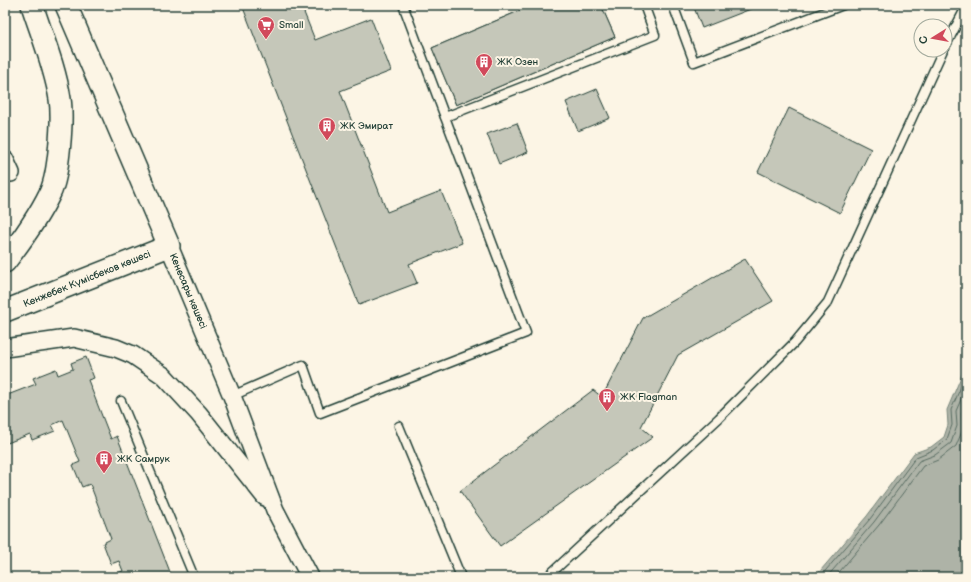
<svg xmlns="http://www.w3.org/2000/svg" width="971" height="582" font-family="'Balsamiq Sans',sans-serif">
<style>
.water{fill:#aeb3a7;stroke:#758479}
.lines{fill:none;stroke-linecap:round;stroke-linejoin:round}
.shore{stroke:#586c62;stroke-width:1}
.building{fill:#c5c7b9;stroke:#1f3d34}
.service-casing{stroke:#1f3d34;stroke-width:11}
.minor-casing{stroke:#1f3d34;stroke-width:20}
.tertiary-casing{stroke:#1f3d34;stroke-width:24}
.service{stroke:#fcf5e5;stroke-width:8}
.minor{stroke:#fcf5e5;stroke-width:17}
.tertiary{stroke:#fcf5e5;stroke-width:21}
.labels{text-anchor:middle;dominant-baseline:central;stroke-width:4;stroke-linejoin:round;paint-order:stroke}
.poi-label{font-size:10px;fill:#1f3d34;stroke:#fcf5e5;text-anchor:start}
.street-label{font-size:10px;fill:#1f3d34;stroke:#fcf5e5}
</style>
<rect width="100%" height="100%" fill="#fcf5e5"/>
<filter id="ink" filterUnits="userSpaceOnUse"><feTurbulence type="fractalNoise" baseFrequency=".025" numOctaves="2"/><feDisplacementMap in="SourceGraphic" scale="8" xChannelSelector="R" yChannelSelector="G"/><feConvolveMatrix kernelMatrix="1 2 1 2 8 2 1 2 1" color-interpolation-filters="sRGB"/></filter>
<g filter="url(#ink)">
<path class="water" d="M966 365V577H815L867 516 914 453 931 447 944 437 948 425 947 410Z"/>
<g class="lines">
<g class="shore">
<path d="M820 577 870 519 916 457 933 450 947 439 952 425 951 410 966 375"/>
<path d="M827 577 874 522 919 461 935 455 951 443 957 426 956 411 966 388"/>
<path d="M835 577 879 525 923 466 938 460 956 446 963 429 962 413 966 404"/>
</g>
</g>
<g class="building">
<path d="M242 5H301L315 40 371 18 391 71 340 91 387 212 441 191 462 243 409 264 417 283 359 305Z"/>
<path d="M533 5H601L615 37 456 105 432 48Z"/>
<path d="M533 5H601L615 37 456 105 432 48Z"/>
<path d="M693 5H761L702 28Z"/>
<path d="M597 89 610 118 578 131 566 102Z"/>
<path d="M789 108 871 149 840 213 758 172Z"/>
<path d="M517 123 528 152 499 164 487 134Z"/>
<path d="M745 259 773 301 678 355 641 427 653 437 500 546 460 491 593 390 602 397 643 318Z"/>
<path d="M86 357 94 378 88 380 111 439 117 436 172 577H107L123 571 119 561 111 564 103 543 111 539 90 484 82 487 73 465 80 462 63 420 52 425 55 431 32 440 30 434 5 444V396L36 384 33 378 56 369 58 375 73 369 71 363Z"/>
</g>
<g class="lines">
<defs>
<g id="service">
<path d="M673 5 694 62 843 5"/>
<path d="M945 47 966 7"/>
<path d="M445 117 655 35 644 5"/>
<path d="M232 396 303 365 320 413 526 333 403 5"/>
<path d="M121 401 194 577"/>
<path d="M399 426 461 577"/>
<path d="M547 577 719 418 795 342 828 302 943 50"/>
</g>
<g id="minor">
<path d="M5 160 11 173"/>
<path d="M169 246 232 396 275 510 310 577"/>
<path d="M5 348 74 338 116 348 133 355 164 376 199 414 265 497"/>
</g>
<g id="tertiary">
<path d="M5 262C22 240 38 218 50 193 59 175 63 119 60 99 55 67 42 36 32 5"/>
<path d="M5 311 169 246 66 5"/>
</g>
</defs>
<use href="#service" class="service-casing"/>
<use href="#minor" class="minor-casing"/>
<use href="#tertiary" class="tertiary-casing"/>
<use href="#service" class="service"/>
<use href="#minor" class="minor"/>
<use href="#tertiary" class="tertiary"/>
</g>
</g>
<defs>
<symbol id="supermarket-pin" viewBox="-11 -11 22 30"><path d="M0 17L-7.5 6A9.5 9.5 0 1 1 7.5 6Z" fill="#d1495b" stroke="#fcf5e5"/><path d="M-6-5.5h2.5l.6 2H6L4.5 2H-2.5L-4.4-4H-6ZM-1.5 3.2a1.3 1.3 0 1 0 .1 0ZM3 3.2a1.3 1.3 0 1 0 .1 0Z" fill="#fff"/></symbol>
<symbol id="building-pin" viewBox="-11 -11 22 30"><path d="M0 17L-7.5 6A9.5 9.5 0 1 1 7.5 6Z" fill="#d1495b" stroke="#fcf5e5"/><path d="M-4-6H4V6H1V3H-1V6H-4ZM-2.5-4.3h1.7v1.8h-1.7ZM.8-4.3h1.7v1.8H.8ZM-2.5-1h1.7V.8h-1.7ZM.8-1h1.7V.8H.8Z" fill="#fff"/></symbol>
</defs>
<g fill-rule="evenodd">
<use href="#supermarket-pin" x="256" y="15" width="20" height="27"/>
<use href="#building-pin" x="474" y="52" width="20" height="27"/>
<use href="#building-pin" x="317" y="116" width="20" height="27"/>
<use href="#building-pin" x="597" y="387" width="20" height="27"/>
<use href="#building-pin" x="94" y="449" width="20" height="27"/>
</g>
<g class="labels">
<g class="poi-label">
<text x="279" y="25">Small</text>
<text x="497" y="62">ЖК Озен</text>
<text x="340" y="126">ЖК Эмират</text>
<text x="620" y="397">ЖК Flagman</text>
<text x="117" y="459">ЖК Самрук</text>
</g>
<g class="street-label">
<text transform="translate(87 279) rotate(-22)">Кенжебек Күмісбеков көшесі</text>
<text transform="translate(188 291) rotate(67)">Кенесары көшесі</text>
</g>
</g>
<rect width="971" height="582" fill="none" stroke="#fcf5e5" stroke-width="20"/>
<rect x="10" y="10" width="951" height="562" fill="none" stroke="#1f3d34" stroke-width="1.5" filter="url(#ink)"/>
<g transform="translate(933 38) rotate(259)"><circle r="19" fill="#fcf5e5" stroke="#a4ab9e"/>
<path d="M0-3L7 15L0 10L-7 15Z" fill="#d1495b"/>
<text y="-6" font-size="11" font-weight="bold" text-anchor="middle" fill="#1f3d34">С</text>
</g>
</svg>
